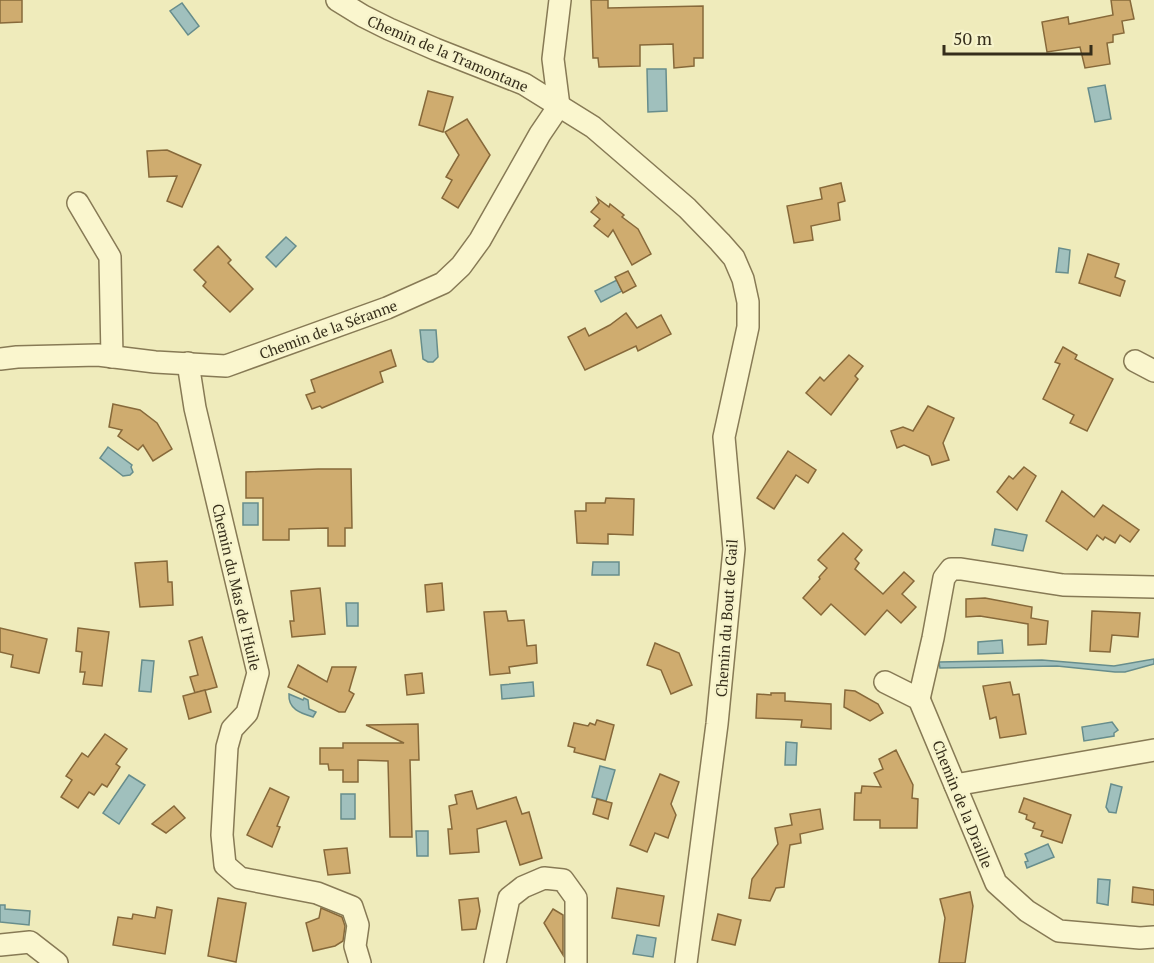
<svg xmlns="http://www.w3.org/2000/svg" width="1154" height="963" font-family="'PT Serif',serif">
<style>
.water{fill:#a0c0bd;stroke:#678d8c;stroke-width:1.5}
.building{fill:#cfac6f;stroke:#87693a;stroke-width:1.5}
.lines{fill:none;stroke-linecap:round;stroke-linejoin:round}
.minor-casing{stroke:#877a55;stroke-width:24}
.minor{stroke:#faf6ce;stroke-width:21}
.labels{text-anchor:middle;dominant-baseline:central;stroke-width:5;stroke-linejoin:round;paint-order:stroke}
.street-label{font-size:15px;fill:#352d1a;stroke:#f6f3cb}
</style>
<rect width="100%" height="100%" fill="#efebbb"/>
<g class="water">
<path d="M182 3 199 26 188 35 170 11Z"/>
<path d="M647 69H666L667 111 648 112Z"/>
<path d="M1105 85 1111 119 1095 122 1088 88Z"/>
<path d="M286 237 296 246 276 267 266 257Z"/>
<path d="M1059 248 1070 250 1068 273 1056 272Z"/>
<path d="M617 280 622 291 601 302 595 291Z"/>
<path d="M420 330H436L438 357 433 362H428L423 359Z"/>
<path d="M108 447 132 465 131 467 133 472 130 475 123 476 100 458Z"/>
<rect x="243" y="503" width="15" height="22"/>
<path d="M995 529 1027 535 1023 551 992 545Z"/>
<path d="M593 562H619V575H592Z"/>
<path d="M346 603H358V626H347Z"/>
<path d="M1002 640 1003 653 978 654V642Z"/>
<path d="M1154 659V664L1125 672H1115L1057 666 940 668 939 662 1042 660 1114 666Z"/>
<path d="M142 660 154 661 151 692 139 691Z"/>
<path d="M533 682 534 696 502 699 501 685Z"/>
<path d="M289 694 303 700 304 698 308 700 309 709 316 712 313 717C300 713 288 709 289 694Z"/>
<path d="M1112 722 1118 730 1114 733V736L1084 741 1082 727Z"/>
<path d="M786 742 797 743 796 765H785Z"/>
<path d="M600 766 615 770 606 801 592 797Z"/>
<path d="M129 775 145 785 119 824 103 813Z"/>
<path d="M1111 784 1122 787 1116 813 1109 812 1106 807Z"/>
<rect x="341" y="794" width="14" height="25"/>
<path d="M416 831H428V856H417Z"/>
<path d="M1048 844 1054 857 1027 868 1025 862 1028 861 1025 854Z"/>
<path d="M1098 879 1110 880 1108 905 1097 903Z"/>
<path d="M0 905H5V909L30 911 29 925 0 922Z"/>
<path d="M637 935 656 938 653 957 633 954Z"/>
</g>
<g class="building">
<path d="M0 0H22V22L0 23Z"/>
<path d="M591 0H608V8L703 6V58H694V66L674 68 673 44 640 45V66L599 67 598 58H593Z"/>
<path d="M1111 0H1130L1134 19 1122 21 1124 33 1113 35V42L1107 43 1110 64 1085 68 1080 47 1047 52 1042 22 1068 17 1069 24 1113 15Z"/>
<path d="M428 91 453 97 443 132 419 125Z"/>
<path d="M467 119 490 155 458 208 442 198 452 180 446 177 459 155 445 132Z"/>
<path d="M167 150 201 165 182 207 167 201 177 176 149 177 147 151Z"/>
<path d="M841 183 845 201 838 203 840 220 811 226 813 240 794 243 787 206 822 199 820 188Z"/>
<path d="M597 198 609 207 610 204 624 215 622 217 638 229 651 254 632 265 613 230 608 237 594 226 600 219 591 212 599 203Z"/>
<path d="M218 246 231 260 228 263 253 289 230 312 203 286 206 282 194 270Z"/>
<path d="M1088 254 1119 264 1115 277 1125 281 1120 296 1079 283Z"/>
<path d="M628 271 636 286 623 293 615 277Z"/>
<path d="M626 313 637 328 661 315 671 334 638 351 636 346 585 370 568 337 585 328 589 336 610 325Z"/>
<path d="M1063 347 1077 355 1075 359 1113 379 1087 431 1070 423 1074 415 1043 399 1060 364 1055 362Z"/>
<path d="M391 350 396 366 380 372 383 382 322 408 320 406 312 409 306 395 315 392 311 380Z"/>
<path d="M849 355 863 366 855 376 858 379 831 415 806 393 820 377 824 381Z"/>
<path d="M113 404 140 410 157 423 172 449 153 461 143 445 138 450 118 436 122 430 109 427Z"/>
<path d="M928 406 954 418 943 443 949 460 932 465 929 456 904 445 897 448 891 431 903 427 913 431Z"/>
<path d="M788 451 816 470 808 483 796 475 774 509 757 498Z"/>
<path d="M1024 467 1036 476 1017 510 997 492 1009 476 1013 479Z"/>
<path d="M318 469H351L352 528H345V546H328V528L289 529V540H263V498H246V472Z"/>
<path d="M1062 491 1094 517 1103 505 1139 530 1130 542 1120 535 1115 543 1105 537 1103 540 1097 535 1087 550 1046 521Z"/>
<path d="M606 498 634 499 633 535 608 534V544L577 543 575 511H586V503H605Z"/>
<path d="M843 533 862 550 855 559 859 563 855 569 883 594 904 572 914 581 902 594 916 607 901 623 887 610 865 635 831 604 821 615 803 598 820 579 819 577 827 568 818 560Z"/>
<path d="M167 561 168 582H172L173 605 140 607 135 563Z"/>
<path d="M442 583 444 610 427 612 425 585Z"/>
<path d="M320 588 325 634 292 637 290 621H294L291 591Z"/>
<path d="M985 598 1032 607 1031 618 1048 621 1046 644 1028 645V624L980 616 966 617V599Z"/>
<path d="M506 611 508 621 524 620 527 646 536 645 537 663 509 667 510 673 490 675 484 612Z"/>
<path d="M1092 611 1140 613 1138 637 1112 635 1110 652 1090 651Z"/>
<path d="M0 628 47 639 39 673 11 667 13 655 0 652Z"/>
<path d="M78 628 109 632 102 686 83 684 85 672H80L82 652 76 651Z"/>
<path d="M202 637 217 687 195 693 190 677 198 675 189 641Z"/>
<path d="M655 643 679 653 692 685 671 694 661 670 647 665Z"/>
<path d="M298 665 327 682 332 667H356L349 691 354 694 345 712H339L288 687Z"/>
<path d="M422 673 424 693 407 695 405 675Z"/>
<path d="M1010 682 1013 695 1019 694 1026 734 1000 738 996 717 990 719 983 686Z"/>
<path d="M205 690 211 712 189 719 183 696Z"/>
<path d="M845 690 855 691 878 704 883 713 870 721 844 707Z"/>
<path d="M771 693H785V701L831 704V729L801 727 802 720 756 718 757 694 771 695Z"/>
<path d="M597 720 614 725 605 760 574 752 575 748 568 746 574 723 588 726 590 723 595 725Z"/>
<path d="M418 724 419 760H410L412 837H390L388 761 358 760V782H343V770H329L328 764H320V748H343V743H404L366 725Z"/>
<path d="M105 734 127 749 116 764 120 767 107 787 102 784 94 795 89 792 78 808 61 797 72 780 66 776 82 753 88 757Z"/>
<path d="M896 750 913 785 912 798 918 799 917 828H880V820H854L855 793H861L862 786 881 787 874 773 883 769 879 759Z"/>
<path d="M660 774 679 782 671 804 676 815 668 838 655 833 647 852 630 845Z"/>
<path d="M270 788 289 797 277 826 280 827 272 847 247 835Z"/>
<path d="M472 791 477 809 516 797 522 814 529 812 542 858 520 865 506 821 477 829 479 852 450 854 448 829H452L449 806 457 804 455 795Z"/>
<path d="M1024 798 1071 815 1062 843 1041 836 1043 831 1033 828 1035 823 1026 819 1027 815 1019 812Z"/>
<path d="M597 799 612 803 608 819 593 814Z"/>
<path d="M174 806 185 818 166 833 152 824Z"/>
<path d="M820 809 823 829 800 834 801 843 790 845 784 887 776 888 770 901 749 898 752 879 778 844 775 828 792 825 790 814Z"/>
<path d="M347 848 350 873 328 875 324 850Z"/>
<path d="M1133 887 1154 890V905L1132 902Z"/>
<path d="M617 888 664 896 659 926 612 918Z"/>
<path d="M970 892 973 906 965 963H939L945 918 940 899Z"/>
<path d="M218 898 246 903 236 962 208 956Z"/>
<path d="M478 898 480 911 476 929 462 930 459 900Z"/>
<path d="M157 907 172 910 165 954 113 945 118 917 132 919 133 914 155 918Z"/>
<path d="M321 908 342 917 345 926 343 941 335 946 313 951 306 923 319 918Z"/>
<path d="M553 909 563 915V955L544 923Z"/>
<path d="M718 914 741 920 735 945 712 940Z"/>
</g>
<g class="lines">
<defs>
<g id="minor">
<path d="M337 0 363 16 389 29 435 49 524 84 593 127 687 208 720 242 734 258 743 279 748 302V327L724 437 734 549 717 724 686 963"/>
<path d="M559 106 553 59 560 0"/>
<path d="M78 203 110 257 112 357"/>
<path d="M0 359 17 357 98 355 155 362 226 366 387 308 443 283 461 266 480 240 540 134 559 106"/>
<path d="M1135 361 1154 371"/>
<path d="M188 363 195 408 258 673 247 713 232 729 227 747 222 835 225 865 240 878 317 893 352 907 358 925 355 946 360 963"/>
<path d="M885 682 919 699 996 883 1027 911 1059 931 1140 938 1154 937"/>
<path d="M919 699 933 638 944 578 951 569H961L1063 585 1154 587"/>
<path d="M955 785 1154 750"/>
<path d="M0 945 30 942 57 963"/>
<path d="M495 963 509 898 523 887 544 878 563 880 576 898V963"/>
</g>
</defs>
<use href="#minor" class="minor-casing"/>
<use href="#minor" class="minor"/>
</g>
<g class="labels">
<g class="street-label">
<text transform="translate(448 53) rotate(23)">Chemin de la Tramontane</text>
<text transform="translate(328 329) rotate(-20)">Chemin de la Séranne</text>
<text transform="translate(237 587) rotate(77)">Chemin du Mas de l'Huile</text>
<text transform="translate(726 618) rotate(-86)">Chemin du Bout de Gail</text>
<text transform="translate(963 804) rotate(68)">Chemin de la Draille</text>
</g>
</g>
<path d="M944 45v9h147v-9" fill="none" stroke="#352d1a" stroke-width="3"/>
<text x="953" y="45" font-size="18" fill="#352d1a" stroke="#f6f3cb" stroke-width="4.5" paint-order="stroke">50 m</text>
</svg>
